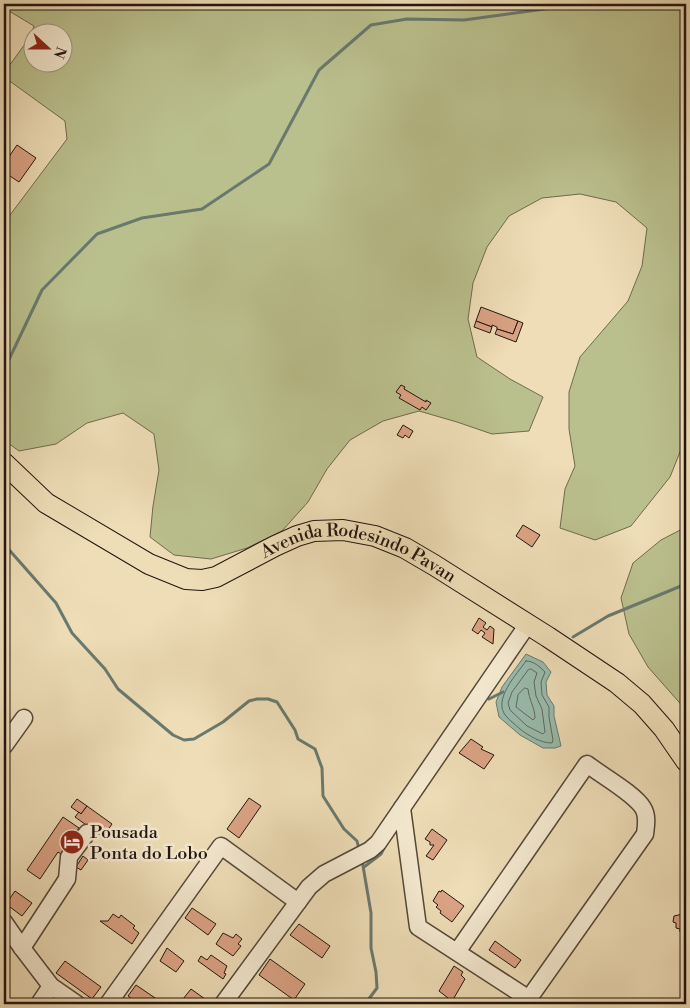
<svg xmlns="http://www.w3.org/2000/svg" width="690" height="1008" font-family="'Libre Bodoni',serif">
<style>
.green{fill:#bac08d;stroke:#6e6a4e;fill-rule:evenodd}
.water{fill:#99bcad;stroke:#69796e}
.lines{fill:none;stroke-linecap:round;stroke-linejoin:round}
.shore{stroke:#5e685e;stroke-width:1}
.stream{stroke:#69796e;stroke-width:3}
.building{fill:#dba385;stroke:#22150f}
.minor-casing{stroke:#554739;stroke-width:19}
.major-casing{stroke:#22150f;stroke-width:22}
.minor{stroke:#f4e9d0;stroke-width:16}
.major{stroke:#eeddb7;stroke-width:20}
.labels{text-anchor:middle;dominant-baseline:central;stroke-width:5;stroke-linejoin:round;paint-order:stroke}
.street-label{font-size:18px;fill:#22150f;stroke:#f4e9d0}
.poi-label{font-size:18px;fill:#22150f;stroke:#f4e9d0;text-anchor:start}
</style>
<rect width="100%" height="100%" fill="#eeddb7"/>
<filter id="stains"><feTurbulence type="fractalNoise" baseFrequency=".004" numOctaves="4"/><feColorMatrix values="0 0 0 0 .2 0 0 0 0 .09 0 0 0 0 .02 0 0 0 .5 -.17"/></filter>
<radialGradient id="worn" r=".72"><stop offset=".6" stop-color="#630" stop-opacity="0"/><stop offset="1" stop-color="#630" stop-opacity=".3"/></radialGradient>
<g class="green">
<path d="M4 4H686V437L670 477 631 526 595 540 560 528 565 489 575 466 569 429V392L580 357 628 301 642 266 647 228 616 202 580 194 542 198 509 216 487 247 473 283 468 319 477 357 510 379 543 397 529 431 492 434 457 422 419 411 383 421 350 440 327 469 308 502 282 531 247 548 211 559 174 555 150 537 153 506 159 470 154 434 123 413 87 423 56 444 19 451 4 440V223L67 139 65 121 4 77V73L30 37 34 26 4 8ZM32 32H62V62H32Z"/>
<path d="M686 527V710L648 667 629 634 621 598 633 563 661 540Z"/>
</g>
<path class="water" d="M526 654 543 662 551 672 546 682 547 695 554 706V716L561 746 555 748H543L520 735 499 717 496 702 502 687Z"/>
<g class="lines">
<g class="shore">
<path d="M526 661C534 661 540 667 545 672L541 682 542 695 549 707V717L553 740 552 743C541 743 529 736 520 729 516 725 510 721 506 716 492 700 517 674 526 661Z"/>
<path d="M531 669 537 673 534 682 536 696 542 709 545 732 543 734 527 726 510 710 508 703 512 692 528 670Z"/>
<path d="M525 688 528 689C529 700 535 708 535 718L533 720 516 707 518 695Z"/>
</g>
<g class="stream">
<path d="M4 370 42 290 97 234 142 218 202 209 269 164 319 70 371 25 407 19 464 20 581 4"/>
<path d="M4 544 56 603 72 633 105 669 118 689 173 735 184 740 194 739 223 722 249 701 257 699H268L277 702 295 730 298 739 315 749 322 768 323 796 344 829 357 841 359 849"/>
<path d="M573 637 608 616 686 584"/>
<path d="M489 699 503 692"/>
<path d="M362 860 371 913V948L376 972 377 988 365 1004"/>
<path d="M364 867 381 854 385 846"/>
</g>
</g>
<g class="building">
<path d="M17 145 36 158 19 182 4 172V164Z"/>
<path d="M481 307 518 321 513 334 497 329V327L492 325V327L476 321Z"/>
<path d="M476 321 492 327 490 333 474 327Z"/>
<path d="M518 321 523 323 516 342 495 334 497 329 513 334Z"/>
<path d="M401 385 405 387 404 389 426 402V400L431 403 426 410 422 407 420 410 399 398 401 395 396 392Z"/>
<path d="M403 425 413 431 409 438 405 435 403 438 397 435Z"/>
<path d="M523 525 540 535 532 547 516 536Z"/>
<path d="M479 618 486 623 483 627 487 630 490 626 494 629 493 644 482 637 485 633 481 630 478 634 472 630Z"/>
<path d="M471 739 483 747 481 749 494 755 484 769 459 753Z"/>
<path d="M249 798 261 806 239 838 227 829Z"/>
<path d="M77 799 87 806 81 814 71 807Z"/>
<path d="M87 806 112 824 103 837 75 817 79 812 81 814Z"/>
<path d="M63 817 79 828 61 854 58 852 40 879 27 870Z"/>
<path d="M432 829 447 840 433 860 426 856 434 845H430V842L425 839Z"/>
<path d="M83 856 88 860 81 870 76 867Z"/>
<path d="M442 890 464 906 452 922 440 913 441 911 436 907 438 905 433 901 439 891 441 892Z"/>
<path d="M15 891 32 903 22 916 6 904Z"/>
<path d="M192 908 216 924 208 935 185 918Z"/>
<path d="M683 911 686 912V933L680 932V929L676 928V923L673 922 674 916 683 914Z"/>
<path d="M113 914 119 918 121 915 135 926 133 928 139 933 132 944 100 921H108Z"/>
<path d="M299 924 330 946 322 958 290 935Z"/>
<path d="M223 933 233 938 236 934 242 939 238 944 241 946 233 956 216 944Z"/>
<path d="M495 941 521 960 515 968 489 950Z"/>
<path d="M167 948 184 961 176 972 160 961Z"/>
<path d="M211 955 227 966 224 973 226 974 223 979 198 961 201 956 207 960Z"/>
<path d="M270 959 305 984 294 1000 259 975Z"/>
<path d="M65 961 101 987 92 999 56 973Z"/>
<path d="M454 966 463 972 461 975 465 979 451 1003 447 1000 448 998 439 991Z"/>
<path d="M136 985 161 1002 160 1004H139L128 996Z"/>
<path d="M191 989 205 999 201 1003 202 1004H179Z"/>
</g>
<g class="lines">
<defs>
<g id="minor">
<path d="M4 746 24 718"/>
<path d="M402 808 418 927 529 999"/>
<path d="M4 922 22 948 51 986 77 1004"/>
<path d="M22 948 67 879 69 857 87 833"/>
<path d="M457 952 587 764C601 775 635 794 643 808 648 816 646 826 645 834L525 1004"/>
<path d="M39 1004 51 986"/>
<path d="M108 1004 221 846 298 902"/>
<path d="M223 1004 309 887 324 874 370 850 378 843 528 624"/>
</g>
<g id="major">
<path id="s1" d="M4 463 46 503 149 564 186 579 202 580 216 577 275 546 297 536 314 531 343 530 375 536 405 548 434 565 548 637 617 683 642 704 664 729 686 761"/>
</g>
</defs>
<use href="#minor" class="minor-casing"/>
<use href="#major" class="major-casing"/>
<use href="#minor" class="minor"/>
<use href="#major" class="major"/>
</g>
<defs>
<symbol id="hotel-disc" viewBox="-11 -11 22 22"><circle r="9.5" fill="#8f2418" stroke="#f4e9d0"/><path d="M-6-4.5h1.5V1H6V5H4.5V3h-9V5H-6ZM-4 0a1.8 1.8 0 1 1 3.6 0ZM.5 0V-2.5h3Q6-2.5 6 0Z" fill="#fff"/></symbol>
</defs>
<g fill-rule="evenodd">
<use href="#hotel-disc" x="58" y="828" width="28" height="28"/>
</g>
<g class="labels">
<g class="street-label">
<text stroke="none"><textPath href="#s1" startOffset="404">Avenida Rodesindo Pavan</textPath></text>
</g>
<g class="poi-label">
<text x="90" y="832">Pousada<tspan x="90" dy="21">Ponta do Lobo</tspan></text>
</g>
</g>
<rect width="690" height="1008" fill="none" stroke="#eeddb7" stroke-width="20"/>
<rect x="5" y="5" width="680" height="998" fill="none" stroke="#22150f" stroke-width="2.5"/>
<rect x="10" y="10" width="670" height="988" fill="none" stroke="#22150f"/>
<g transform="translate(48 48) rotate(111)"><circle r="24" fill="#f4e9d0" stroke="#a09483"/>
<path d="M0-4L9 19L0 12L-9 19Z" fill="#8f2418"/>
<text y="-8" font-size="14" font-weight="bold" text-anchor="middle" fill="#22150f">N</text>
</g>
<rect width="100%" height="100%" filter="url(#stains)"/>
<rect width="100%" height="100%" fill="url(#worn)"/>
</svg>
